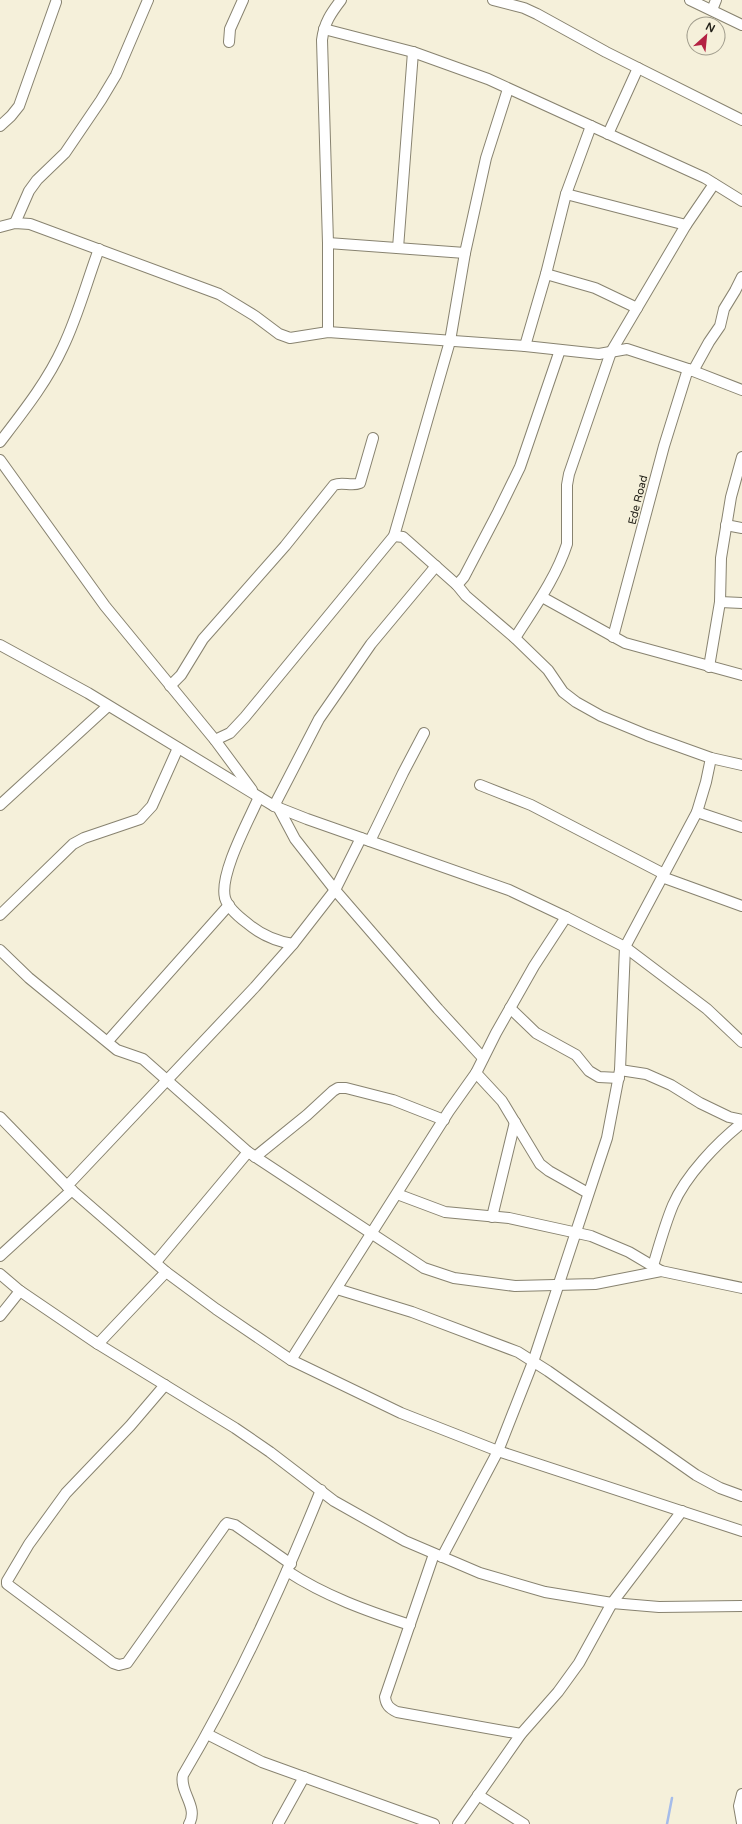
<svg xmlns="http://www.w3.org/2000/svg" width="742" height="1824" font-family="'Varela Round',sans-serif">
<style>
.lines{fill:none;stroke-linecap:round;stroke-linejoin:round}
.stream{stroke:#a5bcea;stroke-width:2.5}
.minor-casing{stroke:#888370;stroke-width:12}
.minor{stroke:#fff;stroke-width:10}
.labels{text-anchor:middle;dominant-baseline:central;stroke-width:3;stroke-linejoin:round;paint-order:stroke}
.street-label{font-size:11px;fill:#232119;stroke:#f5f0da}
</style>
<rect width="100%" height="100%" fill="#f5f0da"/>
<g class="lines">
<path class="stream" d="M667 1824 672 1798"/>
<defs>
<g id="minor">
<path d="M493 0 524 8 537 14 606 52 742 120"/>
<path d="M690 0 742 25"/>
<path d="M712 10 716 0"/>
<path d="M324 29 413 52 488 79 705 178 742 201"/>
<path d="M229 42 230 29 243 0"/>
<path d="M0 126 11 116 19 106 56 2"/>
<path d="M608 134 638 68"/>
<path d="M566 194 686 225"/>
<path d="M15 223 29 191 37 180 65 153 101 100 116 75 148 0"/>
<path d="M0 227 15 223 30 224 219 294 255 316 279 334 290 338 328 332 525 346 599 354 627 349 688 369 742 390"/>
<path d="M328 243 465 253"/>
<path d="M398 248 413 52"/>
<path d="M546 274 595 288 637 308"/>
<path d="M328 332V243L322 40C324 23 331 13 341 0"/>
<path d="M525 346 546 274 566 194 591 126"/>
<path d="M693 371 709 342 720 326 724 309 735 291 742 277"/>
<path d="M0 442C23 412 47 382 63 347 78 316 87 281 99 249"/>
<path d="M0 460 105 606 215 740 252 790"/>
<path d="M726 525 742 528"/>
<path d="M394 536 403 537 457 585 466 596 515 638 548 670 563 692 576 702 601 716 647 735 711 758 742 765"/>
<path d="M457 585 464 577 498 512 520 467 560 350"/>
<path d="M542 597 625 643 742 675"/>
<path d="M720 602 742 603"/>
<path d="M613 637 664 446 688 369"/>
<path d="M515 638C534 608 556 578 567 544V485L569 474 611 352 686 225 714 184"/>
<path d="M0 645 88 693 274 806 307 819 509 890 566 917 625 947 707 1009 742 1042"/>
<path d="M709 667 720 602 721 558 731 497 742 457"/>
<path d="M170 686 181 675 203 639 285 546 334 485C343 481 351 487 360 483L373 438"/>
<path d="M215 740 230 733 245 717 394 536 450 341 465 253 486 158 508 89"/>
<path d="M480 785 531 805 664 874"/>
<path d="M259 797C249 820 219 874 225 898 228 908 239 917 247 923 261 935 275 941 293 944"/>
<path d="M0 805 108 706"/>
<path d="M274 806 319 719 371 644 436 566"/>
<path d="M278 807 295 839 335 890 438 1009 483 1058"/>
<path d="M697 812 742 827"/>
<path d="M370 841 403 773 424 733"/>
<path d="M662 877 742 906"/>
<path d="M0 915 73 844 84 838 140 819 152 806 178 748"/>
<path d="M0 950 29 978 117 1050 143 1059 248 1152 424 1268 454 1278 515 1286 595 1284 661 1271 742 1288"/>
<path d="M510 1008 536 1033 576 1055 589 1071 599 1077 619 1078"/>
<path d="M108 1041 229 905"/>
<path d="M620 1070 646 1074 671 1085 700 1103 729 1117 742 1120"/>
<path d="M476 1073 502 1101 540 1164 549 1171 588 1193"/>
<path d="M0 1117 67 1186 166 1272 216 1309 291 1360 401 1413 498 1451 742 1531"/>
<path d="M255 1157 307 1115 333 1091 338 1088H346L393 1100 444 1120"/>
<path d="M67 1186 255 987 293 944 335 890 361 838"/>
<path d="M397 1194 445 1212 509 1218 591 1236 629 1252 661 1271"/>
<path d="M492 1217 515 1122"/>
<path d="M0 1256 72 1190"/>
<path d="M156 1262 248 1152"/>
<path d="M653 1266C659 1246 665 1224 673 1205 686 1175 717 1143 742 1123"/>
<path d="M0 1274 20 1291 98 1344 235 1428 270 1452 334 1501 405 1541 480 1573 545 1592 612 1603 659 1607 742 1606"/>
<path d="M337 1289 412 1312 518 1352 548 1371 696 1475 720 1488 742 1496"/>
<path d="M0 1316 20 1291"/>
<path d="M98 1344 166 1272"/>
<path d="M291 1360 449 1111 476 1073 496 1033 534 966 566 917"/>
<path d="M165 1385 130 1426 66 1493 29 1544 7 1581V1584L113 1663 119 1665 127 1663 225 1525 227 1523 235 1525 291 1564"/>
<path d="M434 1554 385 1697C386 1705 389 1708 397 1712L521 1734"/>
<path d="M442 1557 498 1451 533 1362 607 1138 620 1070 625 947 697 812 706 782 711 758"/>
<path d="M287 1571C325 1596 367 1611 410 1625"/>
<path d="M207 1734 262 1762 434 1824"/>
<path d="M742 1794 739 1806 742 1823"/>
<path d="M478 1795 524 1824"/>
<path d="M189 1824C199 1807 179 1792 183 1775 237 1684 281 1589 321 1490"/>
<path d="M278 1824 304 1777"/>
<path d="M458 1824 521 1734 558 1692 579 1663 612 1603 682 1511"/>
</g>
</defs>
<use href="#minor" class="minor-casing"/>
<use href="#minor" class="minor"/>
</g>
<g class="labels">
<g class="street-label">
<text transform="translate(638 500) rotate(-76)">Ede Road</text>
</g>
</g>
<g transform="translate(706 36) rotate(27)"><circle r="19" fill="#f5f0da" stroke="#a19d8d"/>
<path d="M0-3L7 15L0 10L-7 15Z" fill="#b42243"/>
<text y="-6" font-size="11" font-weight="bold" text-anchor="middle" fill="#232119">N</text>
</g>
</svg>
